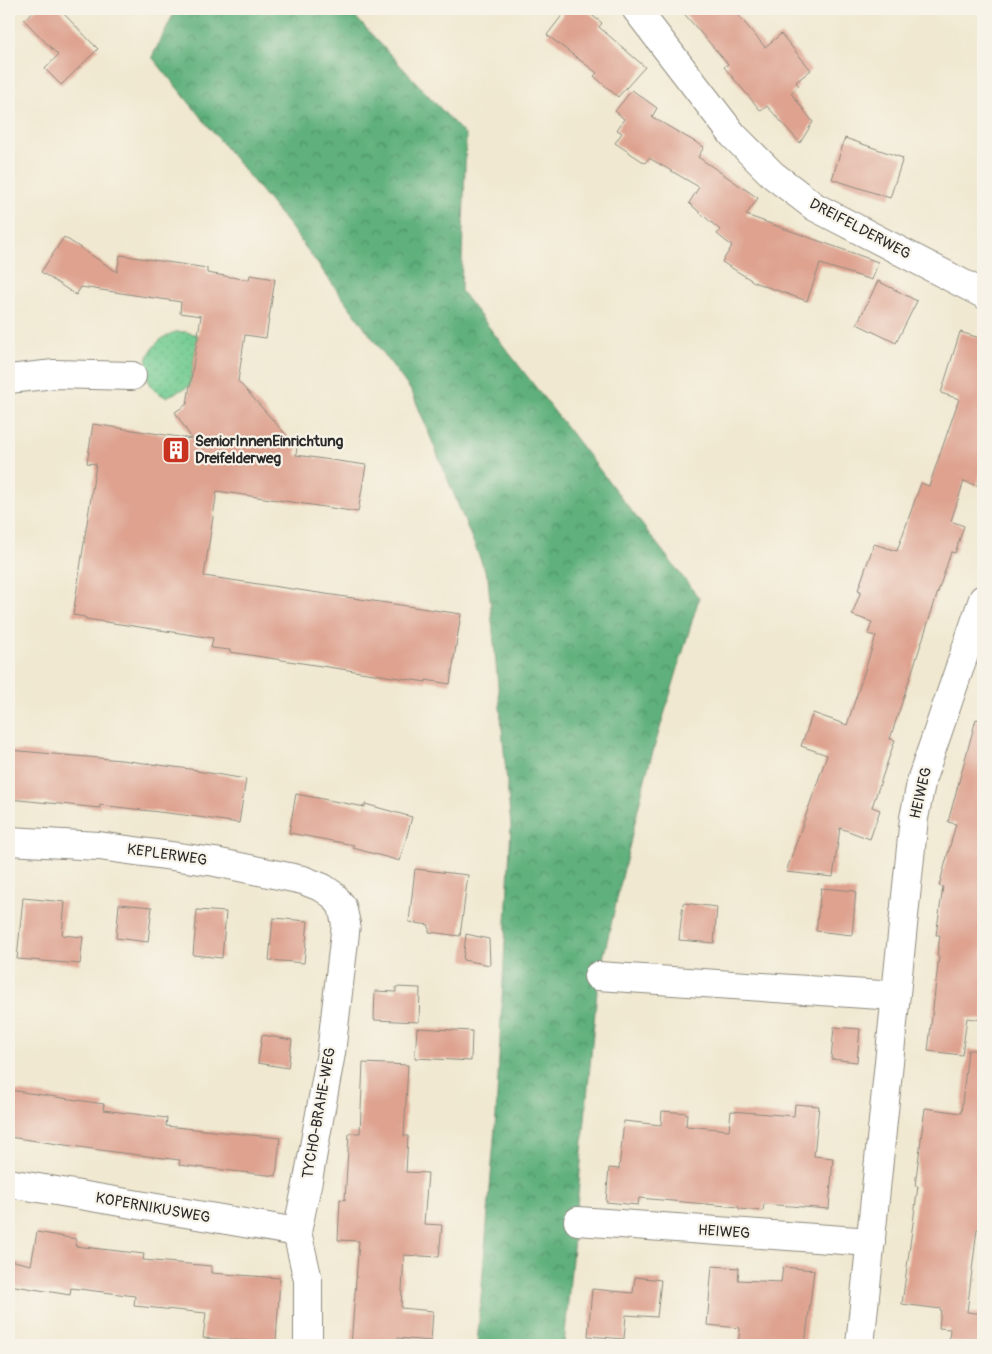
<svg xmlns="http://www.w3.org/2000/svg" width="992" height="1354" font-family="Pangolin,sans-serif">
<style>
.forest{fill:url(#forest-crowns);stroke:#446e54}
.garden{fill:url(#garden-dots);stroke:#4f7c5e}
.building{fill:#dea28f}
.lines{fill:none;stroke-linecap:round;stroke-linejoin:round}
.minor-casing{stroke:#8e8a7e;stroke-width:30}
.minor{stroke:#fff;stroke-width:28}
.labels{text-anchor:middle;dominant-baseline:central;stroke-width:4.5;stroke-linejoin:round;paint-order:stroke}
.street-label{font-size:15px;fill:#2b2b2b;stroke:#f7f3e8}
.poi-label{font-size:15px;font-weight:bold;fill:#2b2b2b;stroke:#f7f3e8;text-anchor:start}
</style>
<defs>
<pattern id="forest-crowns" width="20" height="18" patternUnits="userSpaceOnUse" patternTransform="scale(1.25)"><rect width="20" height="18" fill="#5eb07c"/><path d="M2 6a3 3 0 1 1 6 0M12 15a3 3 0 1 1 6 0" fill="none" stroke="#4e8f66"/></pattern>
<pattern id="garden-dots" width="8" height="8" patternUnits="userSpaceOnUse" patternTransform="scale(1.25)"><rect width="8" height="8" fill="#73cc92"/><path d="M2 2h.1M6 6h.1" fill="none" stroke="#64af7e" stroke-width="1.8" stroke-linecap="round"/></pattern>
</defs>
<rect width="100%" height="100%" fill="#f7f3e8"/>
<filter id="ink" filterUnits="userSpaceOnUse"><feTurbulence type="fractalNoise" baseFrequency=".02" numOctaves="2"/><feDisplacementMap in="SourceGraphic" scale="10" xChannelSelector="R" yChannelSelector="G"/><feConvolveMatrix kernelMatrix="1 2 1 2 8 2 1 2 1" color-interpolation-filters="sRGB"/></filter>
<filter id="wash" filterUnits="userSpaceOnUse"><feTurbulence type="fractalNoise" baseFrequency=".0096" numOctaves="4" result="noise"/><feDisplacementMap in="SourceGraphic" scale="20" xChannelSelector="R" yChannelSelector="G"/><feGaussianBlur stdDeviation="1.12" result="paint"/><feColorMatrix in="noise" values="0 0 0 0 0 0 0 0 0 0 0 0 0 0 0 0 0 1.4 0 .05"/><feComposite in="paint" operator="in"/></filter>
<g filter="url(#wash)">
<rect width="100%" height="100%" fill="#f0e8d0"/>
<path class="forest" d="M176 9H348L466 136 461 291 699 598 646 775 598 980 564 1345H477L496 1116 511 826 488 578 412 392 292 229 152 57Z"/>
<path class="garden" d="M176 332H186L198 335 190 386 166 397C133 382 144 341 176 332Z"/>
<g id="blocks">
<g class="building">
<path d="M36 9H59L98 49 61 85 45 69 58 55 24 20Z"/>
<path d="M567 9H584L602 23 599 27 645 67 618 97 594 76 597 73 547 35Z"/>
<path d="M680 9H733L765 47 781 34 811 70 796 82 799 86 791 93 813 122 800 143 767 106 761 111 724 67 728 64Z"/>
<path d="M632 90 657 108 652 117 704 147 698 157 758 198 746 215 878 262 872 280 820 264 807 301 756 283 722 262 732 246 717 234 720 230 689 203 699 187 649 158 645 163 615 143 622 133 617 130 624 119 615 111Z"/>
<path d="M845 138 903 158 890 198 832 179Z"/>
<path d="M64 237 117 272 120 255 207 268V273L249 280 250 275 275 279 266 338 245 335 238 381 297 447 296 455 366 465 358 512 217 491 204 576 461 614 450 684 426 680V682L230 652V650L211 648 213 638 86 619 85 617 73 615 96 464 87 463 93 424 192 439 175 412 187 404 201 316 180 313 181 302 81 287 76 295 41 272Z"/>
<path d="M878 281 917 301 896 343 857 324Z"/>
<path d="M960 332 983 339V466L977 486 964 481 951 521 964 526 955 553 951 552 890 739 895 740 872 807 880 810 870 839 840 828 833 877 786 872 827 755 801 746 813 713 847 725 876 636 868 634 872 622 852 615 861 591 858 590 874 544 897 551 921 483 929 486 959 399 941 393Z"/>
<path d="M976 719 983 720V1020L967 1018 962 1055 928 1051 939 956H937L940 935H936L943 887 939 886 956 824 948 822Z"/>
<path d="M9 750 121 760 197 770V771L246 779 239 823 184 815 100 805V808L9 799Z"/>
<path d="M296 794 365 807V804L412 817 400 861 353 848 354 845 289 833Z"/>
<path d="M415 869 468 875 460 936 429 932V925L409 922Z"/>
<path d="M821 888 856 891 852 935 816 931Z"/>
<path d="M23 898 65 902 62 935 83 937 80 964 17 959Z"/>
<path d="M683 903 717 907 714 943 679 940Z"/>
<path d="M119 904 152 907 148 942 116 938Z"/>
<path d="M197 910 226 912 222 958 193 955Z"/>
<path d="M273 918 308 921 304 963 269 960Z"/>
<path d="M466 934 489 939 490 965 463 960Z"/>
<path d="M396 987 420 988 419 1022 374 1020 375 991 396 992Z"/>
<path d="M834 1027 860 1029 857 1062 831 1059Z"/>
<path d="M417 1028 472 1031 471 1061 415 1058Z"/>
<path d="M262 1035 292 1040 288 1068 258 1063Z"/>
<path d="M968 1050H983V1230L977 1229 967 1312 983 1314V1344L978 1343V1345L949 1341 950 1329 939 1328 941 1309 902 1304 918 1186H915L925 1108 961 1113Z"/>
<path d="M363 1063 408 1065 404 1136H408L406 1172 428 1173 424 1224 442 1225 439 1257 404 1255 401 1308 433 1311 431 1341 397 1338 396 1345H351L359 1241 338 1240 340 1199 345 1200 349 1133H360Z"/>
<path d="M9 1090 104 1104 103 1110 167 1118 166 1126 280 1138 276 1176 179 1165 180 1160 114 1152 9 1137Z"/>
<path d="M795 1104 819 1106 814 1156 833 1158 829 1209 764 1204 763 1211 739 1209V1207L639 1198 638 1205 606 1202 609 1168 619 1169 624 1121 661 1125 662 1111 687 1113 686 1126 729 1130 731 1111 794 1116Z"/>
<path d="M37 1232 76 1239 75 1246 144 1254 143 1260 211 1266V1273L280 1278 276 1343 203 1338 206 1313 134 1306 135 1296 71 1288 70 1295 9 1285V1260L31 1265Z"/>
<path d="M712 1266 739 1268 738 1280 781 1282 783 1267 814 1270 805 1345H738L740 1328 707 1325Z"/>
<path d="M635 1277 661 1280 657 1317 626 1315 624 1339 588 1336 592 1289 633 1293Z"/>
</g>
</g>
</g>
<g filter="url(#ink)">
<use href="#blocks" fill-opacity="0" stroke="#8e8a7e" stroke-width="1"/>
<g class="lines">
<defs>
<g id="minor">
<path d="M636 9 733 135 773 175 815 207 983 294"/>
<path d="M9 379 54 374 132 376"/>
<path d="M9 841 99 846 215 862 303 880 323 888 333 895 342 906 346 924 331 1053 308 1180 297 1232 308 1280V1345"/>
<path d="M598 976 895 996"/>
<path d="M9 1183 297 1232"/>
<path d="M578 1221 871 1242"/>
<path d="M860 1345 914 818 922 778 983 599"/>
</g>
</defs>
<use href="#minor" class="minor-casing"/>
<use href="#minor" class="minor"/>
</g>
</g>
<defs>
<symbol id="building-square" viewBox="-11 -11 22 22"><rect x="-9" y="-9" width="18" height="18" rx="4" fill="#c8321e" stroke="#f7f3e8"/><path d="M-4-6H4V6H1V3H-1V6H-4ZM-2.5-4.3h1.7v1.8h-1.7ZM.8-4.3h1.7v1.8H.8ZM-2.5-1h1.7V.8h-1.7ZM.8-1h1.7V.8H.8Z" fill="#fff"/></symbol>
</defs>
<g fill-rule="evenodd">
<use href="#building-square" x="160" y="434" width="32" height="32"/>
</g>
<g class="labels">
<g class="street-label">
<text transform="translate(860 229) rotate(28)">DREIFELDERWEG</text>
<text transform="translate(921 793) rotate(-77)">HEIWEG</text>
<text transform="translate(167 855) rotate(8)">KEPLERWEG</text>
<text transform="translate(319 1113) rotate(-80)">TYCHO-BRAHE-WEG</text>
<text transform="translate(153 1208) rotate(10)">KOPERNIKUSWEG</text>
<text transform="translate(724 1232) rotate(4)">HEIWEG</text>
</g>
<g class="poi-label">
<text x="195" y="441">SeniorInnenEinrichtung<tspan x="195" dy="17">Dreifelderweg</tspan></text>
</g>
</g>
<rect width="992" height="1354" fill="none" stroke="#f7f3e8" stroke-width="30"/>
</svg>
